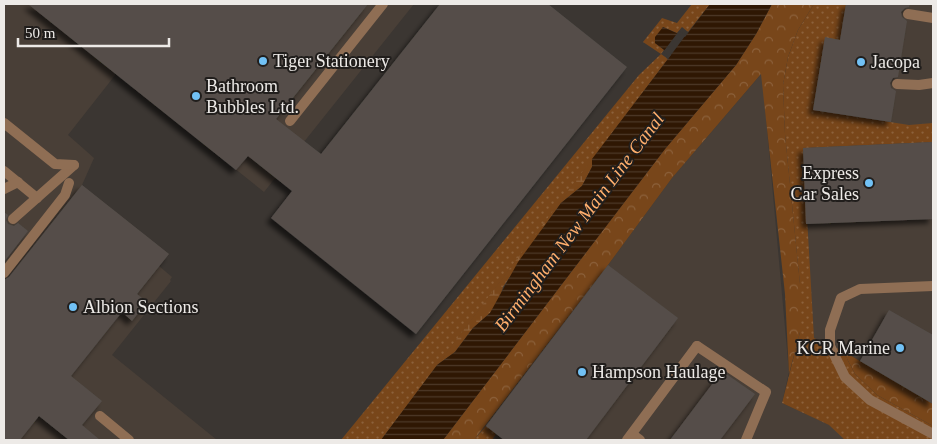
<svg xmlns="http://www.w3.org/2000/svg" width="937" height="444" font-family="Georgia,serif">
<style>
.built{fill:#493f37}
.grass{fill:url(#grass-dots)}
.forest{fill:url(#forest-crowns)}
.wetland{fill:url(#wetland-marsh)}
.water{fill:url(#water-rules)}
.pier{fill:#3b3632}
.building{fill:#544e4a;filter:url(#shadow)}
.lines{fill:none;stroke-linecap:round;stroke-linejoin:round}
.service{stroke:#8f6e54;stroke-width:10}
.minor{stroke:#8f6e54;stroke-width:10}
.poi-dot{fill:#71c1f5;stroke:#211e1c;stroke-width:2}
.labels{text-anchor:middle;dominant-baseline:central;stroke-width:4;stroke-linejoin:round;paint-order:stroke}
.poi-label{font-size:18px;fill:#edeae7;stroke:#211e1c;text-anchor:start}
.water-label{font-size:19px;font-style:italic;fill:#feae6c;stroke:#211e1c}
</style>
<defs>
<pattern id="grass-dots" width="8" height="8" patternUnits="userSpaceOnUse" patternTransform="scale(1.25)"><rect width="8" height="8" fill="#78461a"/><path d="M2 2h.1M6 6h.1" fill="none" stroke="#8c613b" stroke-width="1.8" stroke-linecap="round"/></pattern>
<pattern id="forest-crowns" width="20" height="18" patternUnits="userSpaceOnUse" patternTransform="scale(1.25)"><rect width="20" height="18" fill="#78461a"/><path d="M2 6a3 3 0 1 1 6 0M12 15a3 3 0 1 1 6 0" fill="none" stroke="#8c613b"/></pattern>
<pattern id="wetland-marsh" width="20" height="14" patternUnits="userSpaceOnUse" patternTransform="scale(1.25)"><rect width="20" height="14" fill="#78461a"/><path d="M1 5h8M5 5V1M11 12h8M15 12V8" fill="none" stroke="#8c613b"/></pattern>
<pattern id="water-rules" width="6" height="5" patternUnits="userSpaceOnUse" patternTransform="scale(1.25)"><rect width="6" height="5" fill="#2f1703"/><path d="M0 2.5h6" fill="none" stroke="#4d3928"/></pattern>
<filter id="shadow"><feDropShadow dx="-4.5" dy="4.5" stdDeviation="2.5" flood-color="#0009"/></filter>
</defs>
<rect width="100%" height="100%" fill="#3b3632"/>
<g class="built">
<path d="M4 4H414L264 192 116 74 68 135 94 158 82 185 169 254 159 266 172 277 170 280 171 281 112 355 217 440H4Z"/>
<path d="M814 4H933V404L843 351 800 332V284L785 134Z"/>
<path d="M762 73 789 372 782 403 862 440H474L608 265 672 178Z"/>
</g>
<g class="grass">
<path d="M692 4H710L688 32 682 27 677 33 663 27 655 43 664 50 661 54 668 59 381 440H341L639 75 661 54 643 42 662 18 677 23Z"/>
<path d="M814 4H846L840 40 825 38 813 110 909 125 933 123V142L803 148 814 338 843 351 855 374 877 395 933 426V440H845L829 425 782 403 800 332V284L785 134 783 85 788 57 798 30Z"/>
<path d="M486 426 496 434 492 440H474Z"/>
</g>
<g class="forest">
<path d="M772 4H814L798 30 788 57 783 85 785 134 800 284V332L789 374 785 294 761 74 672 178 608 265 474 440H443L665 149 736 65 756 34Z"/>
<path d="M843 351 933 404V426L877 395 855 374Z"/>
</g>
<path class="wetland" d="M592 159V167L582 186 561 203 503 287 499 300 490 313 473 328 455 352 437 365Z"/>
<path class="water" d="M710 4H772L756 34 736 65 665 149 443 440H381L437 365 455 352 473 328 490 313 518 262 561 203 582 186 592 167V159L671 55 655 43V37L663 27 685 37Z"/>
<path class="pier" d="M679 31 684 34 686 31 688 32 668 59 666 58 668 55 663 52Z"/>
<g class="building">
<path d="M28 4H368L276 119 321 154 440 4H548L627 67 416 334 271 218 292 191 248 156 236 170Z"/>
<path d="M846 4H910L909 7 905 8 901 12 902 17 907 21 898 77 893 78 890 83 891 88 896 91 891 122 813 110 825 37 840 40Z"/>
<path d="M933 142V219L806 224 803 148Z"/>
<path d="M82 185 169 254 137 294 147 302 132 321 122 312 71 376 102 401 82 425 100 440H69L39 416 20 440H4V280L9 277Z"/>
<path d="M4 212 8 215 6 220 8 224 14 226 18 223 28 231 4 262Z"/>
<path d="M608 265 678 318 586 440H504L486 426Z"/>
<path d="M889 310 933 335V404L860 361Z"/>
<path d="M722 371 755 394 720 440H670Z"/>
</g>
<g class="lines">
<g class="service">
<path d="M908 14 933 18"/>
<path d="M897 84 919 85 933 83"/>
<path d="M290 121 383 4"/>
<path d="M4 171 37 198"/>
<path d="M4 189 18 182"/>
<path d="M13 219 74 165"/>
<path d="M4 273 65 195 69 183"/>
<path d="M697 346 766 392 746 440"/>
<path d="M830 346 845 377 870 400 933 434"/>
<path d="M100 416 129 440"/>
<path d="M632 434 640 440"/>
</g>
<g class="minor">
<path d="M4 123 55 164 74 165"/>
<path d="M830 346V330L841 298 860 289 933 286"/>
<path d="M627 440 697 346"/>
</g>
</g>
<g class="poi-dot">
<circle cx="263" cy="61" r="5"/>
<circle cx="861" cy="62" r="5"/>
<circle cx="196" cy="96" r="5"/>
<circle cx="869" cy="183" r="5"/>
<circle cx="73" cy="307" r="5"/>
<circle cx="900" cy="348" r="5"/>
<circle cx="582" cy="372" r="5"/>
</g>
<g class="labels">
<g class="poi-label">
<text x="273" y="61">Tiger Stationery</text>
<text x="871" y="62">Jacopa</text>
<text x="206" y="86">Bathroom<tspan x="206" dy="21">Bubbles Ltd.</tspan></text>
<text x="859" y="173" text-anchor="end">Express<tspan x="859" dy="21">Car Sales</tspan></text>
<text x="83" y="307">Albion Sections</text>
<text x="890" y="348" text-anchor="end">KCR Marine</text>
<text x="592" y="372">Hampson Haulage</text>
</g>
<g class="water-label">
<text transform="translate(579 222) rotate(-53)">Birmingham New Main Line Canal</text>
</g>
</g>
<rect width="937" height="444" fill="none" stroke="#edeae7" stroke-width="10"/>
<path d="M18 38v8h151v-8" fill="none" stroke="#edeae7" stroke-width="2.5"/>
<text x="25" y="38" font-size="15" fill="#edeae7" stroke="#211e1c" stroke-width="4" paint-order="stroke">50 m</text>
</svg>
